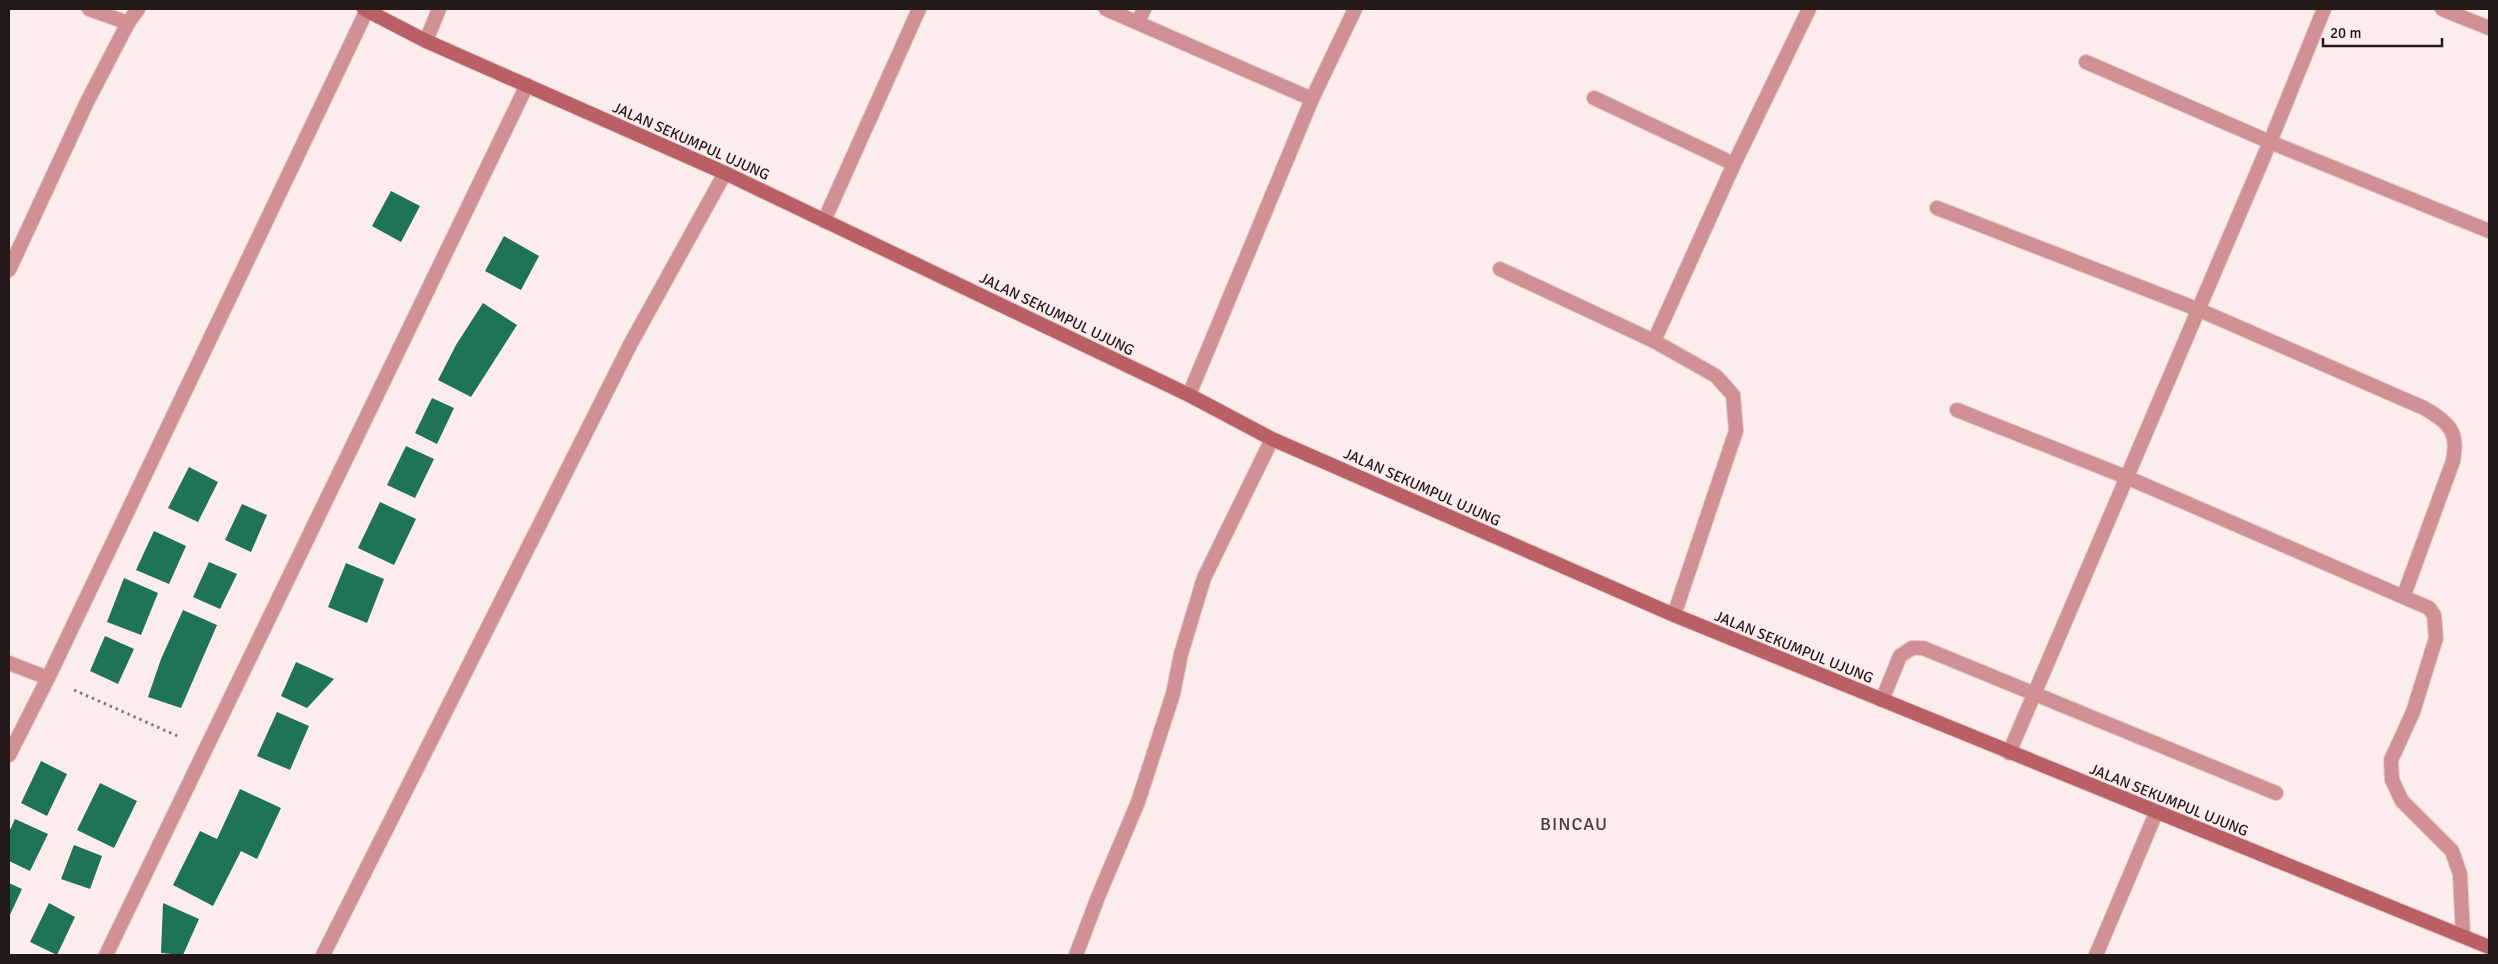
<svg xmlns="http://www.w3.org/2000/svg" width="2498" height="964" font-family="Signika,sans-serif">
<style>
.building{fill:#1f7356}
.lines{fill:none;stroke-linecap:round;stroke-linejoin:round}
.service-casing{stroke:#dacaca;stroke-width:16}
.minor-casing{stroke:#dacaca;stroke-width:16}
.secondary-casing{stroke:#dacaca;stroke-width:16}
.path{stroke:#867979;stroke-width:3;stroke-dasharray:2.5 4;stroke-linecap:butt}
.service{stroke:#d19094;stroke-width:14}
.minor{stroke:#d19094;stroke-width:14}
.secondary{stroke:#bb5f67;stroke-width:14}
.labels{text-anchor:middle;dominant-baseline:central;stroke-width:5;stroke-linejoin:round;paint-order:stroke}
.street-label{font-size:15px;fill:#231919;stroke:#fdecec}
.quarter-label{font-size:18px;letter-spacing:1px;fill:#4d3738;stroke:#fdecec}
</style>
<rect width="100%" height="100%" fill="#fdecec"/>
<g class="building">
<path d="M391 191 420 206 401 242 372 226Z"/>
<path d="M504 236 539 256 521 290 485 271Z"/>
<path d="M483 303 517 325 471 397 438 380 456 345Z"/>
<path d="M432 398 454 408 437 444 415 433Z"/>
<path d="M406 446 434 459 415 498 387 485Z"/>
<path d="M189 467 218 482 198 522 168 508Z"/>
<path d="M380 502 416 519 394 565 358 548Z"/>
<path d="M242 504 267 515 251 552 225 540Z"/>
<path d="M154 531 186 546 169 584 136 570Z"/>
<path d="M209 562 237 574 220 609 193 597Z"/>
<path d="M346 563 384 579 367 623 328 607Z"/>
<path d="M124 578 158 593 141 635 107 622Z"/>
<path d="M183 610 217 625 181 708 148 697 161 659Z"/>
<path d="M105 636 134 649 118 684 90 671Z"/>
<path d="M296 662 334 679 307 708 281 696Z"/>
<path d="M277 712 309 726 290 770 257 756Z"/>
<path d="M41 761 67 774 47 816 21 803Z"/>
<path d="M100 783 137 801 114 848 77 830Z"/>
<path d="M240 789 281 808 257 859 241 851 213 906 173 885 200 831 217 839Z"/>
<path d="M15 819 48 834 30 871 9 861V832Z"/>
<path d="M74 845 102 856 90 889 61 879Z"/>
<path d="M9 883 22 889 9 917Z"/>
<path d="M49 903 75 917 57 955 30 942Z"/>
<path d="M163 903 199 919 183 955 161 953Z"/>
</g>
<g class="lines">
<defs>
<g id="service">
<path d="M323 955 631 343 725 173"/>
<path d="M1076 955 1098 897 1138 802 1173 694 1181 654 1204 578 1272 439"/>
</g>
<g id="minor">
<path d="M89 9 128 23"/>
<path d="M1106 9 1312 99"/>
<path d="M2442 9 2489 28"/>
<path d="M1138 22 1144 9"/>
<path d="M426 41 439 9"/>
<path d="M2086 62 2270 142 2489 231"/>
<path d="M1594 98 1734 164"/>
<path d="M1937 208 2197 309 2424 408C2449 422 2459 432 2453 461L2404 595"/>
<path d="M824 221 919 9"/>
<path d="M1500 269 1654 341"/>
<path d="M9 270 87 102 128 23 138 9"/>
<path d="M1189 395 1312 99 1355 9"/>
<path d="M1957 410 2126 477 2429 608 2434 615 2436 638 2413 712 2391 760 2392 780 2402 801 2452 851 2460 874 2463 936"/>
<path d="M1674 615 1736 431 1733 395 1716 376 1654 341 1734 164 1809 9"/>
<path d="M9 663 48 678"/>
<path d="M1882 700 1900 656 1912 648H1923L2276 793"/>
<path d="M2009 753 2270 142 2324 9"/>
<path d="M9 755 48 678 367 10"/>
<path d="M106 955 527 85"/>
<path d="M2096 955 2156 813"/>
</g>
<path id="secondary" d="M364 9 426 41 725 173 1189 395 1272 439 1674 615 2489 947"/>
</defs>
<use href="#service" class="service-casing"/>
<use href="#minor" class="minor-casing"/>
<use href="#secondary" class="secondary-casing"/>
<path class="path" d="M74 690 180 737"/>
<use href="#service" class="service"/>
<use href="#minor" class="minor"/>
<use href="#secondary" class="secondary"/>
</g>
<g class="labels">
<g class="street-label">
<text transform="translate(691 141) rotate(24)">JALAN SEKUMPUL UJUNG</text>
<text transform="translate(1057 314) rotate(26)">JALAN SEKUMPUL UJUNG</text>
<text transform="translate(1422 487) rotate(24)">JALAN SEKUMPUL UJUNG</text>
<text transform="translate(1794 647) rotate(22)">JALAN SEKUMPUL UJUNG</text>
<text transform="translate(2169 800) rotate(22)">JALAN SEKUMPUL UJUNG</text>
</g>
<g class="quarter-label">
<text x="1574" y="824">BINCAU</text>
</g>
</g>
<rect width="2498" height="964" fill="none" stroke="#231919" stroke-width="20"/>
<path d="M2323 38v8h119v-8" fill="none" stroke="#231919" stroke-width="2.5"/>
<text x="2330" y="38" font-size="15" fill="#231919" stroke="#fdecec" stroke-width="4" paint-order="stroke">20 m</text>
</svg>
